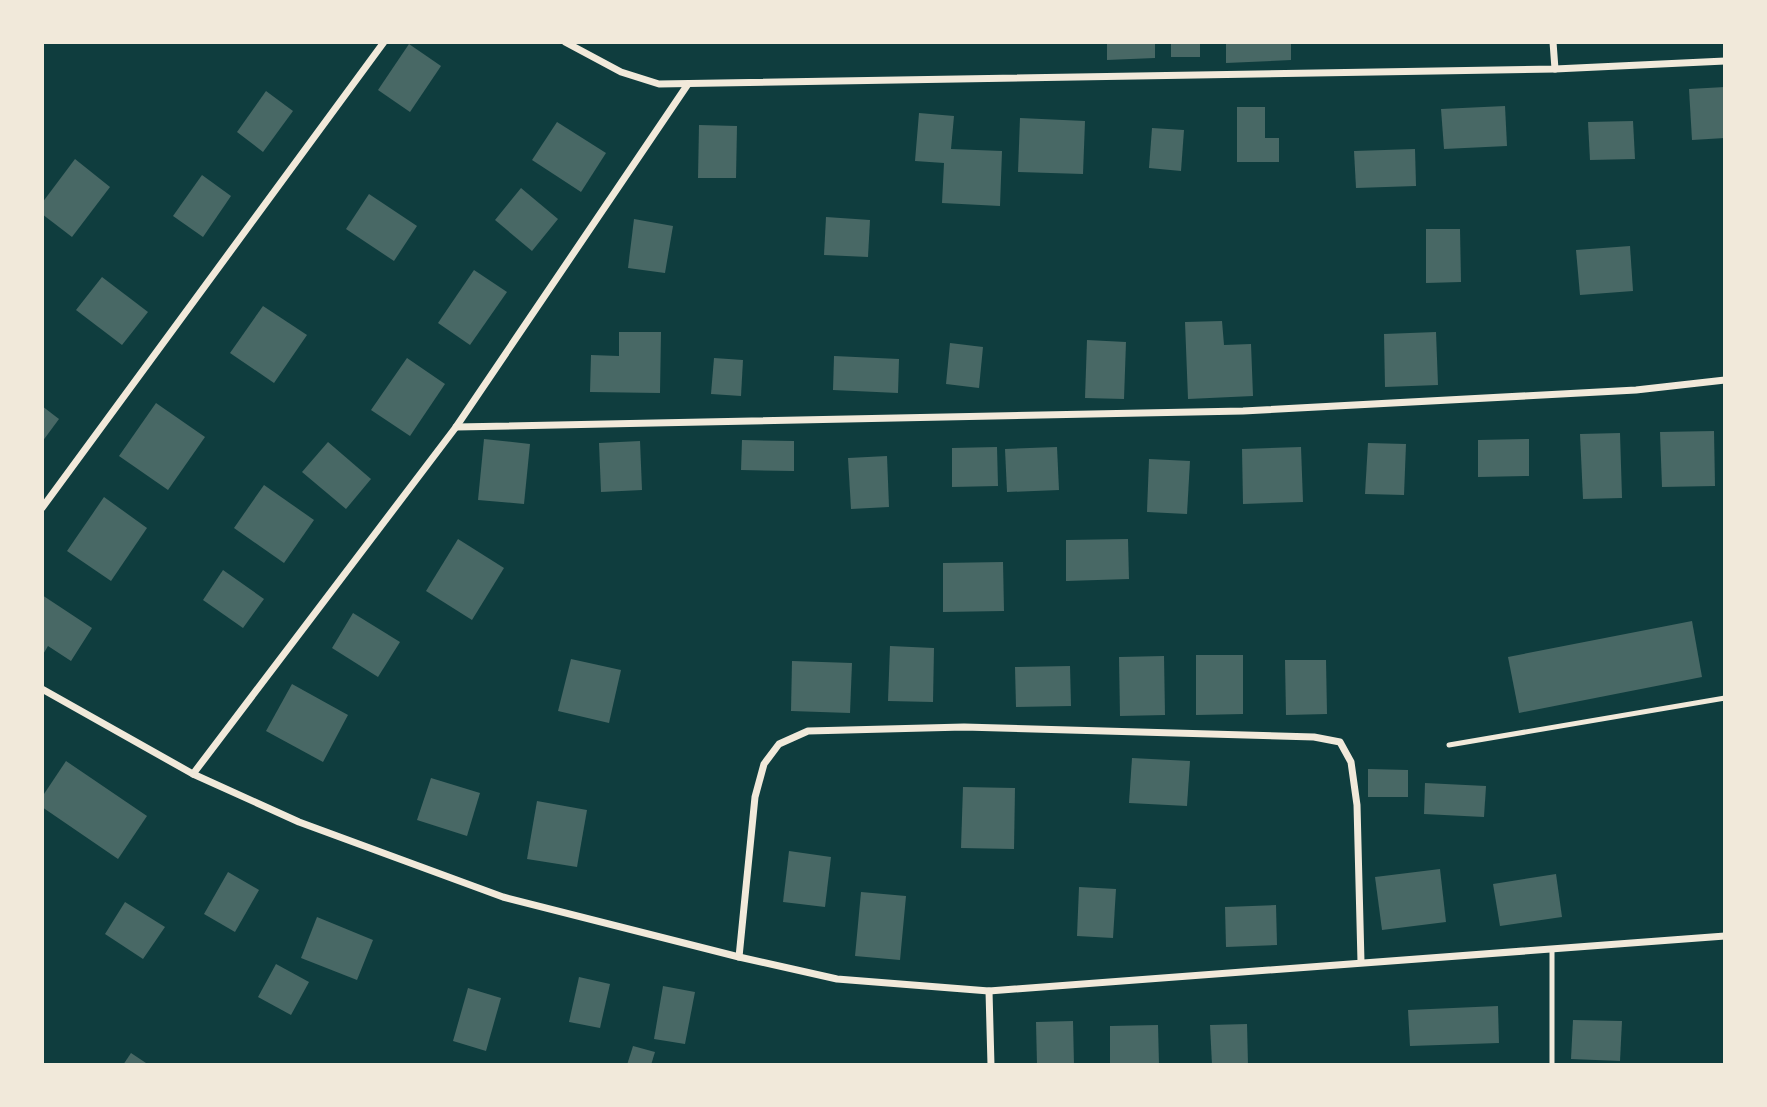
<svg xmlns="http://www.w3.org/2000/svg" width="1767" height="1107" font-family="'Open Sans',sans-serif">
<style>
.building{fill:#486865}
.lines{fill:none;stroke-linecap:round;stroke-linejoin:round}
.service{stroke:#f1e9da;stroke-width:5}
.minor{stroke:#f1e9da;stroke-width:7}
</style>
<rect width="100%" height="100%" fill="#0f3d3e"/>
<g class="building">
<path d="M1107 42H1155V58L1107 60Z"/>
<rect x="1171" y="42" width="29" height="15"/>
<path d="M1226 42H1291V60L1226 63Z"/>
<path d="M409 44 441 66 410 112 378 90Z"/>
<path d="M1725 87V138L1692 140 1689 89Z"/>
<path d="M266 91 293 111 263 152 237 132Z"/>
<path d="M1505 106 1507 146 1444 149 1441 109Z"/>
<path d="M1237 107H1265V138H1279V162H1237Z"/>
<path d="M919 113 954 116 951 149 1002 151 1000 206 942 203 944 163 915 161Z"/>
<path d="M1020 118 1085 121 1083 174 1018 172Z"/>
<path d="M1633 121 1635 159 1590 160 1588 122Z"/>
<path d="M557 122 606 153 581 192 532 160Z"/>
<path d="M699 125 737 126 736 178H698Z"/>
<path d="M1152 128 1184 130 1181 171 1149 168Z"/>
<path d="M1415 149 1416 186 1356 188 1354 151Z"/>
<path d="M75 159 110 187 72 237 42 214V203Z"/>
<path d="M202 175 231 196 203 237 173 216Z"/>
<path d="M521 188 558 219 532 251 495 220Z"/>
<path d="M369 194 417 226 394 261 346 229Z"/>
<path d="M826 217 870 220 868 257 824 255Z"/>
<path d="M634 219 673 226 665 273 628 268Z"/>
<path d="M1426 229H1460L1461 282 1426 283Z"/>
<path d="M1630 246 1633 291 1580 295 1576 250Z"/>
<path d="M474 270 507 292 470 345 438 323Z"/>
<path d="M102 277 148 312 122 345 76 310Z"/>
<path d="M263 306 307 335 274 383 230 353Z"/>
<path d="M1222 321 1224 345 1251 344 1253 396 1188 399 1185 322Z"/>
<path d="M619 332H661L660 393 590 392 591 355 619 356Z"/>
<path d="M1436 332 1438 385 1385 387 1384 334Z"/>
<path d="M1087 340 1126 342 1124 399 1085 398Z"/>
<path d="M950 343 983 347 979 388 946 384Z"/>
<path d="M834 356 899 359 898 393 833 390Z"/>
<path d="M407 358 445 384 410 436 371 410Z"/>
<path d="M714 358 743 360 741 396 711 394Z"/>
<path d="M156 403 205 437 168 490 119 456Z"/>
<path d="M42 406 59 419 42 442Z"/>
<path d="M1714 431 1715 486 1662 487 1660 432Z"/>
<path d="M1620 433 1622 498 1583 499 1580 434Z"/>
<path d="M484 439 530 444 524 504 478 500Z"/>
<path d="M1529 439V476L1478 477V440Z"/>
<path d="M742 440 794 441V471L741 470Z"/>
<path d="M640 441 642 490 601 492 599 443Z"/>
<path d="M328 442 371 479 346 509 302 472Z"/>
<path d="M1368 443 1406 444 1404 495 1365 494Z"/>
<path d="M997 447 998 486 952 487V448Z"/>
<path d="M1057 447 1059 490 1007 492 1005 449Z"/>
<path d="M1301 447 1303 502 1243 504 1242 449Z"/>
<path d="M887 456 889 507 851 509 848 458Z"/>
<path d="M1149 459 1190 461 1187 514 1147 512Z"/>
<path d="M264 485 314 520 284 563 234 528Z"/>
<path d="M104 497 147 528 111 581 67 551Z"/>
<path d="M458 539 504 568 472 620 426 591Z"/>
<path d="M1128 539 1129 579 1066 581V540Z"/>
<path d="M1003 562 1004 611 943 612V563Z"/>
<path d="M223 570 264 599 243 628 203 600Z"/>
<path d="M42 595 92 628 71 661 48 646 42 656Z"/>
<path d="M353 613 400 642 378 677 332 648Z"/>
<path d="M1692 621 1702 677 1519 713 1508 657Z"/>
<path d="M890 646 934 648 933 702 888 701Z"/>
<path d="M1196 655H1243V714L1196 715Z"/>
<path d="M1164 656 1165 715 1120 716 1119 657Z"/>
<path d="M571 659 621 670 609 723 558 711Z"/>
<path d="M1285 660H1326L1327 714 1286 715Z"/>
<path d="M792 661 852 663 850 713 791 711Z"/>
<path d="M1070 666 1071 706 1016 707 1015 667Z"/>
<path d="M292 684 348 715 323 762 266 731Z"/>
<path d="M1132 758 1190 761 1187 806 1129 803Z"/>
<path d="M66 761 147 816 118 859 42 807V797Z"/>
<path d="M1368 769 1408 770V797H1368Z"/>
<path d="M431 778 480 793 467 836 417 820Z"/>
<path d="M1425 783 1486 786 1484 817 1424 814Z"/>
<path d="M963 787 1015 788 1014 849 961 848Z"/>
<path d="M537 801 587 810 577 867 527 859Z"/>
<path d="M789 851 831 857 825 907 783 902Z"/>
<path d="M1440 869 1446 922 1382 930 1375 877Z"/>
<path d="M228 872 259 890 235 932 204 914Z"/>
<path d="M1556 874 1562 917 1500 926 1493 884Z"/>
<path d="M1079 887 1116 889 1113 938 1077 936Z"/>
<path d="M861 892 906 896 900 960 855 956Z"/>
<path d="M125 902 165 927 143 959 105 934Z"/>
<path d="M1276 905 1277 945 1226 947 1225 907Z"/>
<path d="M317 917 373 940 357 980 301 958Z"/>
<path d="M276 964 309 982 291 1015 258 997Z"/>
<path d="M579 977 610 984 600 1028 569 1022Z"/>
<path d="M663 986 695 992 685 1044 654 1039Z"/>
<path d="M468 988 501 998 486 1051 453 1041Z"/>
<path d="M1498 1006 1499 1043 1410 1046 1408 1010Z"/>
<path d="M1573 1020 1622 1021 1620 1061 1571 1059Z"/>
<path d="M1073 1021 1074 1065H1037L1036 1022Z"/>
<path d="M1247 1024 1248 1065H1212L1210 1025Z"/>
<path d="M1158 1025 1159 1065H1110V1026Z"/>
<path d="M633 1046 655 1052 651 1065H627Z"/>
<path d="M131 1053 149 1065H123Z"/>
</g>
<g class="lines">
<g class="service">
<path d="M1449 745 1725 698"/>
<path d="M1552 1065V950"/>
</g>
<g class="minor">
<path d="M565 42 621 72 659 84 1555 69 1725 61"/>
<path d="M1553 42 1555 69"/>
<path d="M456 427 1243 411 1636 390 1725 380"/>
<path d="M42 508 384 42"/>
<path d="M42 689 193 774 299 822 503 897 739 957 837 979 989 991 1725 936"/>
<path d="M193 774 456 427 688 84"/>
<path d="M739 957 755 797 764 764 779 744 808 731 964 727 1314 737 1340 742 1351 762 1357 805 1361 962"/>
<path d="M989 991 991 1065"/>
</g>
</g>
<rect width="1767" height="1107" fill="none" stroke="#f1e9da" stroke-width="88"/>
</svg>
